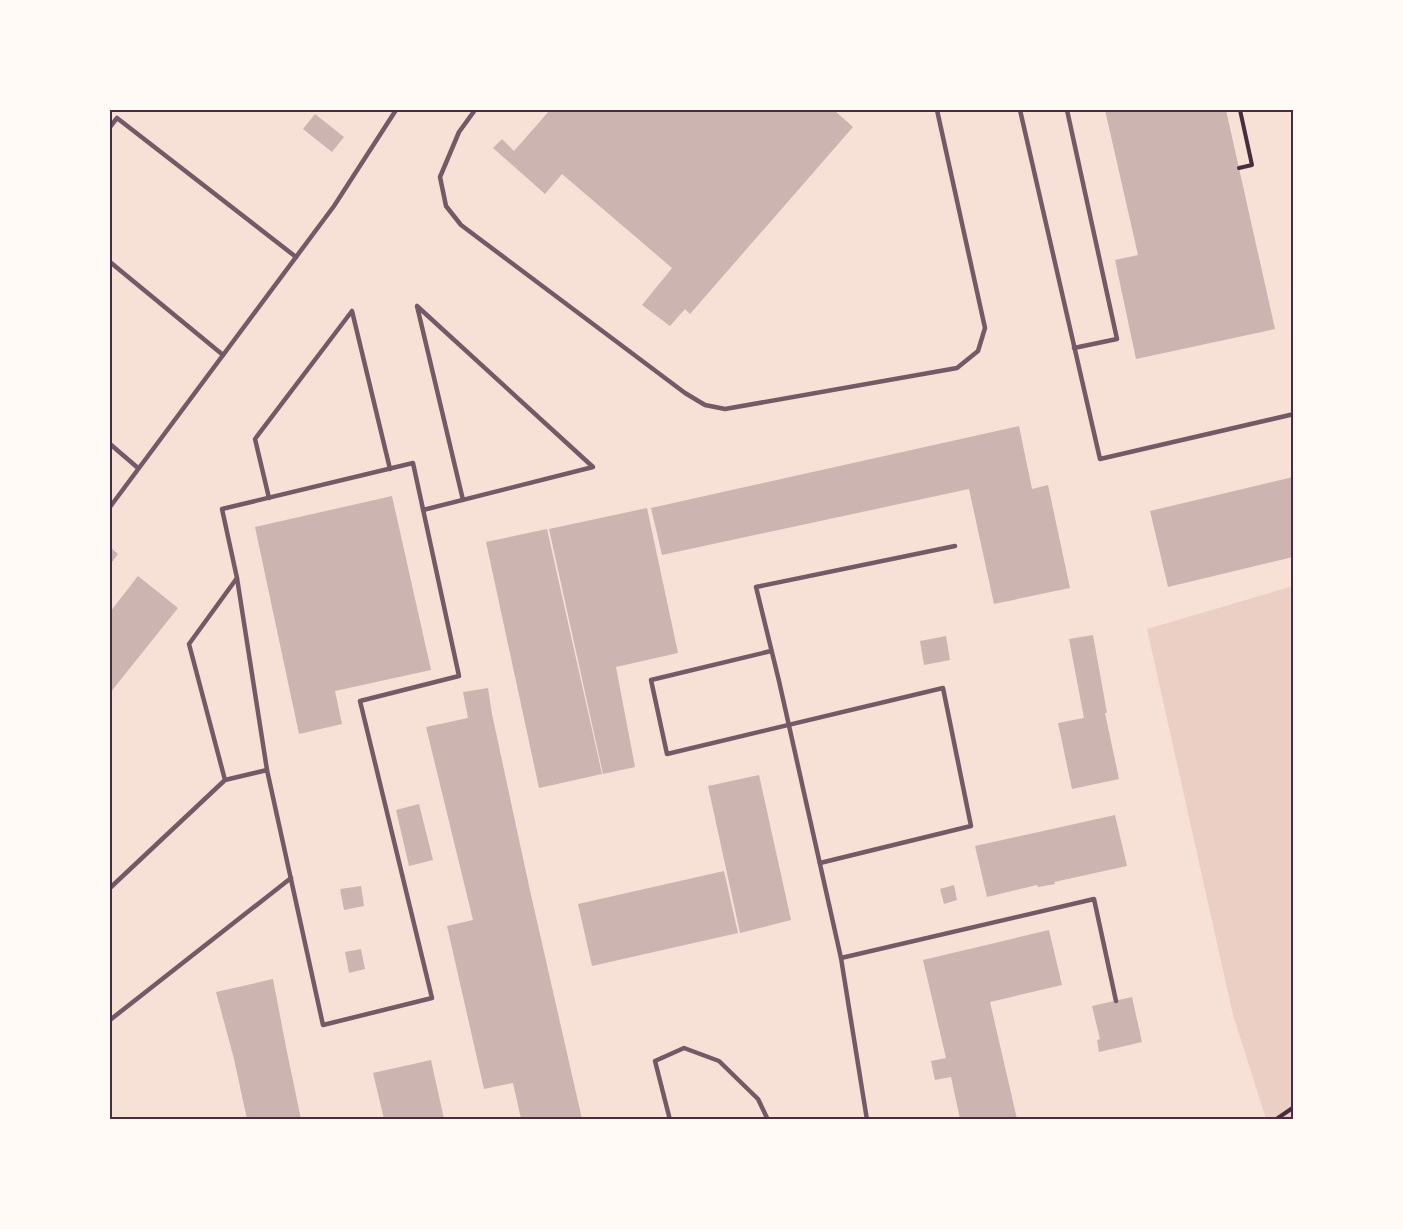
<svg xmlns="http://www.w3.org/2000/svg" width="1403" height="1229" font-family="Barlow,sans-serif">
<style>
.green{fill:#ebcfc5}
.building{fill:#ccb4b1}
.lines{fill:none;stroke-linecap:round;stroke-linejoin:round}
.path{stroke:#4a2c40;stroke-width:4}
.service{stroke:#755966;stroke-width:4.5}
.neatline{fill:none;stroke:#4a2c40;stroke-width:2}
</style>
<rect width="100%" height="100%" fill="#f7e1d7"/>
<path class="green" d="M1293 586V1119H1266L1233 1015 1147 629Z"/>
<g class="building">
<path d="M550 110H834L853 127 690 314 685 309 670 326 642 305 672 268 562 174 545 194 493 148 502 139 514 151Z"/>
<path d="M1105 110H1226L1275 329 1136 359 1115 260 1138 255Z"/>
<path d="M315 114 344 137 332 152 303 129Z"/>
<path d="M1019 426 1032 489 1048 485 1070 588 994 604 969 489 662 555 651 508Z"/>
<path d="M1293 477V557L1168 587 1150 511Z"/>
<path d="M392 496 431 670 335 691 342 724 299 734 255 527Z"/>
<path d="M647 508 678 653 616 667 635 767 603 774 549 529Z"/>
<path d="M547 529 602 774 539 788 486 542Z"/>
<path d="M110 547 118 554 110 565Z"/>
<path d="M138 576 178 608 110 693V612Z"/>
<path d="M1093 635 1107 713H1105L1119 779 1072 789 1058 723 1084 718 1069 639Z"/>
<path d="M946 636 950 660 924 665 920 641Z"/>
<path d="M488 688 492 714 529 886 582 1119H521L513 1083 484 1089 447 926 473 920 426 727 468 718 463 692Z"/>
<path d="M759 775 791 920 740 933 708 786Z"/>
<path d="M419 804 433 860 409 866 396 810Z"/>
<path d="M1115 815 1127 866 1054 882 1055 884 1038 887 1037 885 987 897 975 846Z"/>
<path d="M724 871 738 933 592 966 578 904Z"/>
<path d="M954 885 957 900 944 904 940 889Z"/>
<path d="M361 886 364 906 344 910 340 889Z"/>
<path d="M1049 930 1062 985 990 1002 1017 1119H960L951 1077 935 1080 934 1076 931 1061 946 1058 923 960Z"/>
<path d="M361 949 365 969 349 973 345 952Z"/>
<path d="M273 979 286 1047 301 1119H247L234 1059 216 992Z"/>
<path d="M1132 997 1142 1042 1099 1052 1097 1040 1100 1039 1092 1006Z"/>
<path d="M431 1060 444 1119H384L373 1073Z"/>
</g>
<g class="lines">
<g class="path">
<path d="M1239 168 1252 165 1240 110"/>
<path d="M1275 1120 1294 1107"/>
</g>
<g class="service">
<path d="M475 110 459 132 440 177 446 206 461 225 685 393 705 405 725 409 957 368 978 351 985 328 937 110"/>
<path d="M1020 110 1100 459 1294 414"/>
<path d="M1067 110 1117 339 1074 348"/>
<path d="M110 127 117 118 296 257"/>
<path d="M110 262 223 355"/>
<path d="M110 444 138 468"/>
<path d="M269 498 255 439 352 311 390 469"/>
<path d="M110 507 334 206 396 110"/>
<path d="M423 510 593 467 417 306 463 500"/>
<path d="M237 578 267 770"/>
<path d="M771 651 651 680 667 754 943 688 971 826 820 863"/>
<path d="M110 888 225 780 267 770 323 1025 432 998 360 701 459 676 413 463 222 509 237 578 189 644 225 780"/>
<path d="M841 958 1094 899 1116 1001"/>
<path d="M110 1020 291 878"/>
<path d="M670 1120 655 1061 684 1048 719 1061 758 1099 768 1120"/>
<path d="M867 1120 841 958 779 681 756 587 955 546"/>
</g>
</g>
<rect width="1403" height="1229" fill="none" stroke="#fffaf5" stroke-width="222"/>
<rect x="111" y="111" width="1181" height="1007" class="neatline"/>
</svg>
